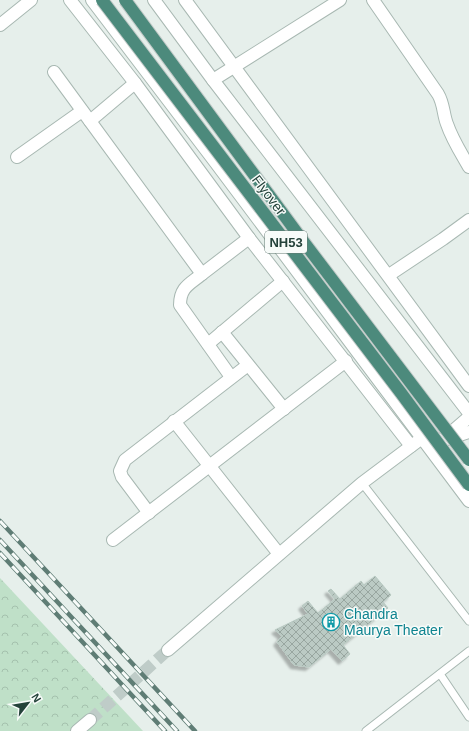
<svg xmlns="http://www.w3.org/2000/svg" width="469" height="731" font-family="Helvetica,sans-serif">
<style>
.forest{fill:url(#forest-crowns)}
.building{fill:url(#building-cross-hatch);stroke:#b8c9c2;filter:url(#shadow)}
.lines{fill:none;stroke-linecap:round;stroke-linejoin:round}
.minor-tunnel{stroke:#bfccc8;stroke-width:12;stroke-dasharray:12 6;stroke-linecap:butt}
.service-casing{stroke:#a8b8b2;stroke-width:9}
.minor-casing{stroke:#a8b8b2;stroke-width:14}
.tertiary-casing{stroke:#a8b8b2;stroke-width:14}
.service{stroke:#fff;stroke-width:7}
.minor{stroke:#fff;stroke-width:12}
.tertiary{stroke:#fff;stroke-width:12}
.rail-casing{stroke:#5f7d75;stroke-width:4.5}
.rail{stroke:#f7fbf9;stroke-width:3;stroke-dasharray:9;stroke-linecap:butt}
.trunk-bridge-casing{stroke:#c2cac8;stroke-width:14;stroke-linecap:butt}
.trunk-bridge{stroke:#4c8a7c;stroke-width:12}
.labels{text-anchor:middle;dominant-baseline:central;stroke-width:3;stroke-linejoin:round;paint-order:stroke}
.shield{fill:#f7fbf9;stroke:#637a73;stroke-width:1}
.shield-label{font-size:13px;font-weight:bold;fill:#24423a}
.street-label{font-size:14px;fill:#24423a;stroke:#f7fbf9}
.culture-label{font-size:14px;fill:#0d838f;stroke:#f7fbf9;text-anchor:start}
</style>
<defs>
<pattern id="forest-crowns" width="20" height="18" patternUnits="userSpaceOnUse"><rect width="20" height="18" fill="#bfe0c8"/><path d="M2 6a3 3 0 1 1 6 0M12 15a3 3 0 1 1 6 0" fill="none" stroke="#a4c1ad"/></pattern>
<pattern id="building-cross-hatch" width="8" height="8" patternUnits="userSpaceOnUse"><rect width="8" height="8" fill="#bbcac4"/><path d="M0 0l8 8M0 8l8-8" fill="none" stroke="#98a6a0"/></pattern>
<filter id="shadow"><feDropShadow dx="-3.5" dy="3.5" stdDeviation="1" flood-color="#0004"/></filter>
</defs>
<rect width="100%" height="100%" fill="#e6efeb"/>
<path class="forest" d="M0 578 143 731H0Z"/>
<path class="building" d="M375 576 391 595 383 602 388 608 343 645 350 654 342 661 331 649 309 667 294 665 277 642 282 636 275 630 308 614 302 606 308 601 318 613 335 599 328 591 331 589 340 599 361 581 364 585Z"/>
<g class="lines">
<path class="minor-tunnel" d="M90 720 168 650"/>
<defs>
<g id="service">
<path d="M362 483 469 621"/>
<path d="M440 674 469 717"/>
<path d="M366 731 469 651"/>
</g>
<g id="minor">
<path d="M70 0 135 83 249 238 411 446"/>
<path d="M185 0 469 386"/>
<path d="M373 0 438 94C444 104 443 114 447 124 452 139 461 153 469 167"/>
<path d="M0 25 31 0"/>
<path d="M54 72 202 274C190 284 180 287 180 305L231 377"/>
<path d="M213 80 340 0"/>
<path d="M90 121 135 83"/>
<path d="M17 157 82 111"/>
<path d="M202 274 249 238"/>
<path d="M389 275 443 239 469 220"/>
<path d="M222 332 284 409"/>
<path d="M208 344 283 281"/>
<path d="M174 421 279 554"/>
<path d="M447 436 469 417"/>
<path d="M149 513 122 477 120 471 125 460 248 365"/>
<path d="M113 540 346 361"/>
<path d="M168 650 362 483 422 438 444 440 469 432"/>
<path d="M77 731 90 720"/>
</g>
<g id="tertiary">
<path d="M92 0 216 163 469 501"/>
<path d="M154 0 213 80 469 413"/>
</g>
</defs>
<use href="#service" class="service-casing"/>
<use href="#minor" class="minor-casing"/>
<use href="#tertiary" class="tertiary-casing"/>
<use href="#service" class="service"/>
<use href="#minor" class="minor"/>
<use href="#tertiary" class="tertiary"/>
<defs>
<g id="rail">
<path d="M0 521 195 731"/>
<path d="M0 540 177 731"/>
<path d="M0 553 165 731"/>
</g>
</defs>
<use href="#rail" class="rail-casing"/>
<use href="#rail" class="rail"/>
<defs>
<g id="trunk-bridge">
<path d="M102 0 401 393 469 485"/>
<path d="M125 0 303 241 469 460"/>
</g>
</defs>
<use href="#trunk-bridge" class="trunk-bridge-casing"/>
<use href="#trunk-bridge" class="trunk-bridge"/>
</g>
<defs>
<symbol id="building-ring" viewBox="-11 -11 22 22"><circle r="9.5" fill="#f7fbf9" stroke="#0f9aa8" stroke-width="1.5"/><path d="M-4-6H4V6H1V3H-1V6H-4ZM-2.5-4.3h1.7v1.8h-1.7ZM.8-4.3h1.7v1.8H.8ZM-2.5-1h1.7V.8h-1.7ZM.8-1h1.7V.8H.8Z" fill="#0f9aa8"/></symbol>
</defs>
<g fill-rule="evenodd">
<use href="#building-ring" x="321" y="612" width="20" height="20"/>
</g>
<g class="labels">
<rect class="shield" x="265" y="231" width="42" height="22" rx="3"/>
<g class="shield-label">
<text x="286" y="242">NH53</text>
</g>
<g class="street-label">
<text transform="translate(269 195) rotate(53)">Flyover</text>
</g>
<g class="culture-label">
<text x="344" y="614">Chandra<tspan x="344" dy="16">Maurya Theater</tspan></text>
</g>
</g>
<g transform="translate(28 703) rotate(59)" stroke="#f7fbf9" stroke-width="3" paint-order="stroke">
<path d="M0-3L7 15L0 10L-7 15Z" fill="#24423a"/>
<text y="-6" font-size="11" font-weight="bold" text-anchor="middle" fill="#24423a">N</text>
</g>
</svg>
